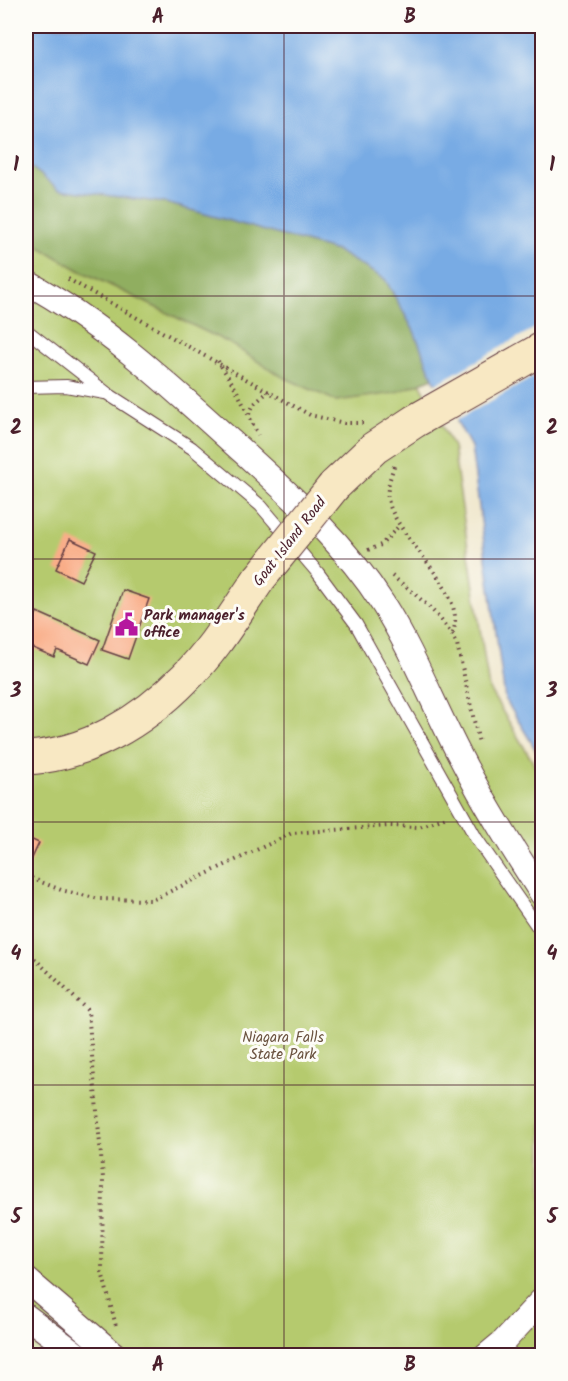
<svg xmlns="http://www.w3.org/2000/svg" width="568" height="1381" font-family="Kalam,sans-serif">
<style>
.green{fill:#b5ca6e;stroke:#80744c;stroke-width:1.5}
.forest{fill:#90ae61;stroke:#6d6646;stroke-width:1.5}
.water{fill:#78abe4;stroke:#616588;stroke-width:1.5}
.pier{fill:#efe6ca}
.building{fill:#f9ad88}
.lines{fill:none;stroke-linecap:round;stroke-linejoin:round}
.lane-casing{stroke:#633d43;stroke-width:14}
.street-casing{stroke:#633d43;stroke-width:26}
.secondary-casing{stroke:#633d43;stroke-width:35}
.path{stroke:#633d43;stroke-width:4;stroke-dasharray:1.5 4.5;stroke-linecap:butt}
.lane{stroke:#fff;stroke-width:12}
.street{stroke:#fff;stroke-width:24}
.secondary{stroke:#f8e8c3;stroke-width:33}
.secondary-bridge-casing{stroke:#633d43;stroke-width:35;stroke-linecap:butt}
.secondary-bridge{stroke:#f8e8c3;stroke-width:33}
.grid{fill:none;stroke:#4a1f2b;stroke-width:1.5;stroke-opacity:0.55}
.labels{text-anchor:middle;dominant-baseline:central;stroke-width:6;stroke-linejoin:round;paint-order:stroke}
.street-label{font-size:15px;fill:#4a1f2b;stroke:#fdfcf7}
.poi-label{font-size:15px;font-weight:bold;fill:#4a1f2b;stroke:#fdfcf7;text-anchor:start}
.park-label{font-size:15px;fill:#6a523f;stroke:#fdfcf7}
.neatline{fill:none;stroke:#4a1f2b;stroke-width:2}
.grid-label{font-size:20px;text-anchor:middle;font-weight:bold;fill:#4a1f2b}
</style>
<rect width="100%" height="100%" fill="#fdfcf7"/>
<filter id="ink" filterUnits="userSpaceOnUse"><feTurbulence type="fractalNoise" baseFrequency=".0167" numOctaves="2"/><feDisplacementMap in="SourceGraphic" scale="12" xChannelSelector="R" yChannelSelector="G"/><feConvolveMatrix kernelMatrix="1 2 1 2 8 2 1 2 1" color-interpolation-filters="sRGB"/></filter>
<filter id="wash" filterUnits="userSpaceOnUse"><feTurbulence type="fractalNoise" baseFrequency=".008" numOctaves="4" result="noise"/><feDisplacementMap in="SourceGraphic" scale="24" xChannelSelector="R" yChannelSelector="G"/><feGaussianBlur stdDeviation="1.35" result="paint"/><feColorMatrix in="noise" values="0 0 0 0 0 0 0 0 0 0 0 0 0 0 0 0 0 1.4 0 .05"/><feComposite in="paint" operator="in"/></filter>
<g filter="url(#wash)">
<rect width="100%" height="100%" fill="#efe6ca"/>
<path class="green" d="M26 176 379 302 453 447 489 689 542 777V1355H26Z"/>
<path class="forest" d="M26 163 59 189 166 203 337 251 385 279 414 331 433 378 395 393 336 401 281 376 229 343 79 270 26 239Z"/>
<path class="water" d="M26 26H542V760L505 699 471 447 433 378 414 331 385 279 337 251 166 203 59 189 26 163Z"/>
<path class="pier" d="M542 324V372L454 422 434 385Z"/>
<g id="blocks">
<g class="building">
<path d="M70 539 96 551 81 581 56 569Z"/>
<path d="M123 590 149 599 128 659 102 650Z"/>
<path d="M37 612 100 640 89 664 57 650 54 657 26 645V638Z"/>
<path d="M26 837 39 843 28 867 26 866Z"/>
</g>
</g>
</g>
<g filter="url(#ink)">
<use href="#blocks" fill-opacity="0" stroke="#633d43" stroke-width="1.5"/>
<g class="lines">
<defs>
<g id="lane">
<path d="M26 330 108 394 192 448 261 506 318 573 356 624 476 838 542 933"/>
<path d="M26 387 66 386 105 393"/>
</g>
<g id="street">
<path d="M26 282C103 324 167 383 232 442 288 493 343 541 383 604 414 653 434 707 461 758 485 805 513 849 542 894"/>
<path d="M26 1279 116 1356"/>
<path d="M26 1316 79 1356"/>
<path d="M486 1356 504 1341 542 1300"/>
</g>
<g id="secondary">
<path d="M334 486 374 448 415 421 542 349"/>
<path d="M26 758C87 755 143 721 185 678 214 650 236 612 259 579"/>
</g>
</defs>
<use href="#lane" class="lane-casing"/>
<use href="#street" class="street-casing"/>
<use href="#secondary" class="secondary-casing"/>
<g class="path">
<path d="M68 279 310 415 344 423H364"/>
<path d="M218 361 236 389 258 435"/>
<path d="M249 414 254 404 269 391"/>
<path d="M394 466C391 475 386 490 388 499 396 540 471 592 452 635"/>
<path d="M368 550 381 545 399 526"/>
<path d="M392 576C418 596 442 615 457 644L479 743"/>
<path d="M26 876 61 890 99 899 152 900 292 833 389 826 419 827 447 817"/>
<path d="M26 950 88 1011 103 1178 102 1272 116 1326"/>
</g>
<use href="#lane" class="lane"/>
<use href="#street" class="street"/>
<use href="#secondary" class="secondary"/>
<defs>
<path id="secondary-bridge" d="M259 579 334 486"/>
</defs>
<use href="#secondary-bridge" class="secondary-bridge-casing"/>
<use href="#secondary-bridge" class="secondary-bridge"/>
</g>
</g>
<path class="grid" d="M284 26V1356M26 296H542M26 559H542M26 822H542M26 1085H542"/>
<defs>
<symbol id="civic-bare" viewBox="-9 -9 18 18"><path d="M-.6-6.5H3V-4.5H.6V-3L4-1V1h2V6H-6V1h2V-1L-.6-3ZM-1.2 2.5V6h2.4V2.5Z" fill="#b5179e" stroke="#fdfcf7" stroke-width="2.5" paint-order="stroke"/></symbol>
</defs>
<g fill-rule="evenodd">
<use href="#civic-bare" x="110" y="608" width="33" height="33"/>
</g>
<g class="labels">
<g class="street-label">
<text transform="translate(290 542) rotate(-52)">Goat Island Road</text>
</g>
<g class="poi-label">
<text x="144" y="616">Park manager's<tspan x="144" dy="17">office</tspan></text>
</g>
<g class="park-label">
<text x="283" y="1038">Niagara Falls<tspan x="283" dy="17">State Park</tspan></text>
</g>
</g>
<rect width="568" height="1381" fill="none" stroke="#fdfcf7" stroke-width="66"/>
<rect x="33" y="33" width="502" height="1315" class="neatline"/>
<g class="grid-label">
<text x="158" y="23">A</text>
<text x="410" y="23">B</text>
<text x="16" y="171">1</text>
<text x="552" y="171">1</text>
<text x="16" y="434">2</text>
<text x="552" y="434">2</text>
<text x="16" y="697">3</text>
<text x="552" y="697">3</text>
<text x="16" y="960">4</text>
<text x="552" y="960">4</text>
<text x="16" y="1223">5</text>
<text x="552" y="1223">5</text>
<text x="158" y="1371">A</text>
<text x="410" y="1371">B</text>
</g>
</svg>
